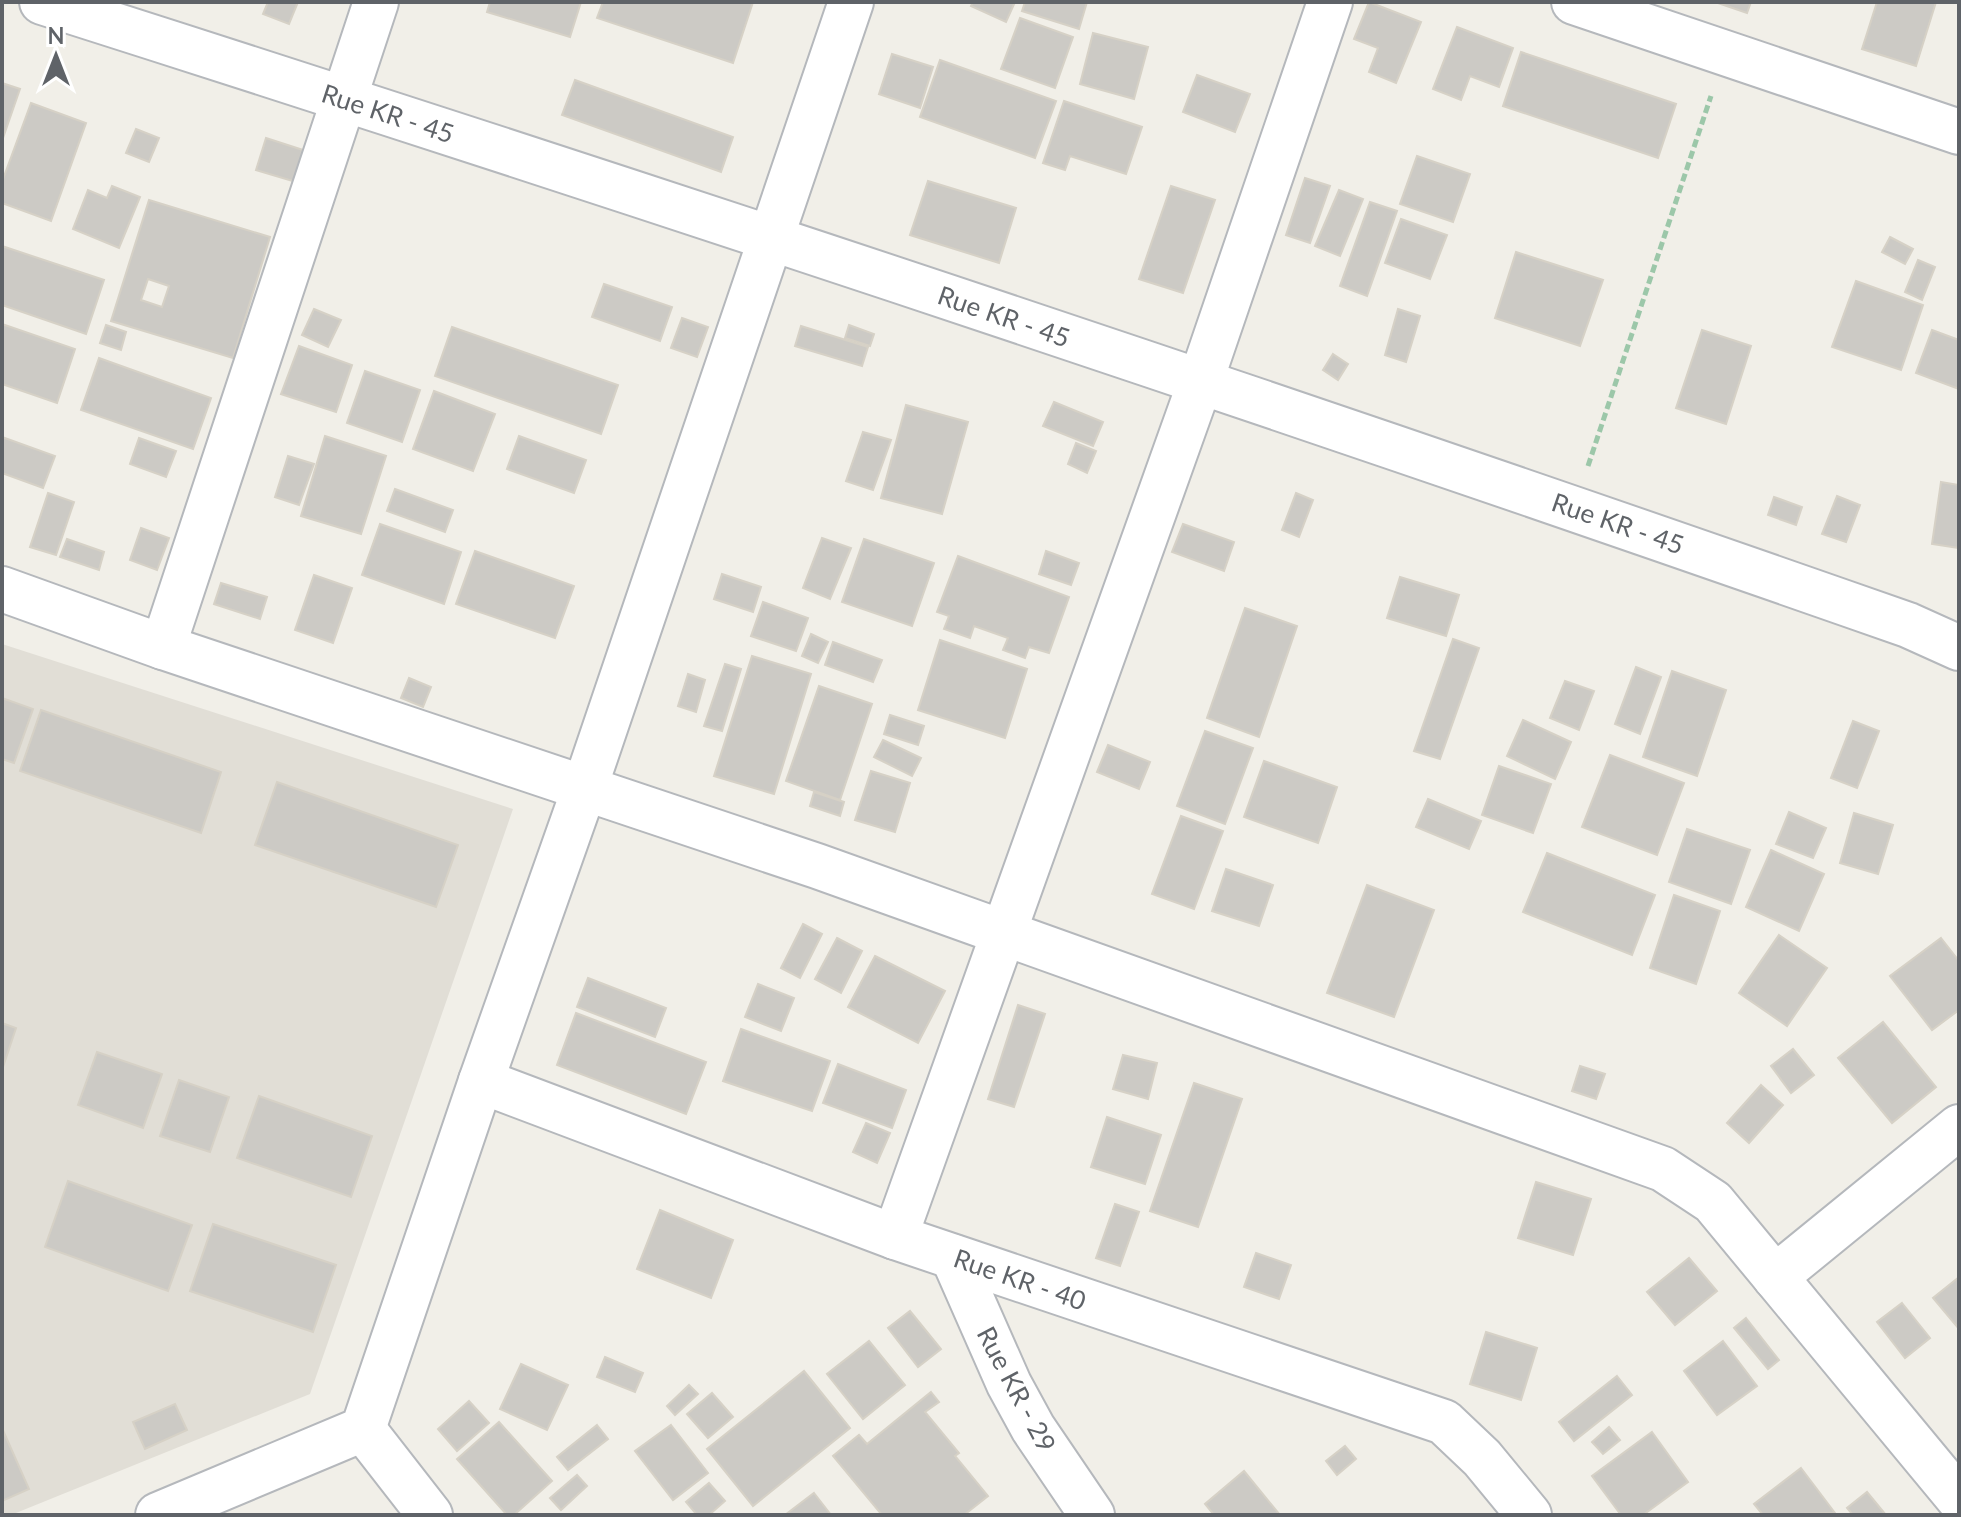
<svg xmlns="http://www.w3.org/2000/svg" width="1961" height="1517" font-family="Lato,sans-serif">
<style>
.education{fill:#e1ded6}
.building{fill:#cccac5;stroke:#d6d1c6;stroke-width:2;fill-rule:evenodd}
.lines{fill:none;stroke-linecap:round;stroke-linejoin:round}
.street-casing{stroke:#b5b8bc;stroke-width:48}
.path{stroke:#9cc7a9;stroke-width:5;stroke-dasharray:8 4;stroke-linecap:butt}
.street{stroke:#fff;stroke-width:44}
.labels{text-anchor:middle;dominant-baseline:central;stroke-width:7;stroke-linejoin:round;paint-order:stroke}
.street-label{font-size:26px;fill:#5f6368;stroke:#fff}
</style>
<rect width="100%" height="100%" fill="#f1efe8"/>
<path class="education" d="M2 644 513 809 310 1394 11 1515H2Z"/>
<g class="building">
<path d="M268 2H298L289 24 263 14Z"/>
<path d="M490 2H581L570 37 487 12Z"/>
<path d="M603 2H753L733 63 597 18Z"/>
<path d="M973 2H1015L1006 22 971 6Z"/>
<path d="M1025 2H1087L1079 29 1022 11Z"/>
<path d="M1369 2 1421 22 1396 83 1369 72 1378 48 1354 39Z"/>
<path d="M1715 2H1751L1747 13Z"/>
<path d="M1877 2H1936L1916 66 1862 49Z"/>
<path d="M1020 18 1073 37 1055 88 1001 69Z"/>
<path d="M1457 27 1513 48 1499 87 1470 76 1461 100 1433 89Z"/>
<path d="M1093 33 1148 47 1134 99 1080 84Z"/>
<path d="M1521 52 1676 104 1658 158 1503 106Z"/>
<path d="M892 54 933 67 920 108 879 94Z"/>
<path d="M940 60 1056 101 1035 158 920 117Z"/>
<path d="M1197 75 1250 94 1235 132 1183 112Z"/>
<path d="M575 80 733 137 721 172 562 115Z"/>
<path d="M2 83 20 89 2 141Z"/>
<path d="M1064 101 1142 127 1126 174 1070 156 1065 170 1043 163Z"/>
<path d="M31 103 86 123 51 221 2 203V182Z"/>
<path d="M136 129 159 138 149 162 126 153Z"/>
<path d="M266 138 306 151 296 182 256 170Z"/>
<path d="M1417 156 1470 174 1453 222 1400 204Z"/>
<path d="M1305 178 1330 186 1310 243 1286 235Z"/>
<path d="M928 181 1016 208 999 263 910 235Z"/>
<path d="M112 186 140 197 119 248 73 229 88 190 107 198Z"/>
<path d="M1171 186 1215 200 1183 293 1139 279Z"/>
<path d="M1339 190 1363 199 1340 256 1315 246Z"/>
<path d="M149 200 270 237 233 358 111 321ZM148 279 169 286 162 307 141 300Z"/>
<path d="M1370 202 1397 211 1367 296 1340 286Z"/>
<path d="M1401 219 1447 235 1430 279 1385 263Z"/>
<path d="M1890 237 1913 249 1905 264 1882 252Z"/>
<path d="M2 246 104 280 86 334 2 305Z"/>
<path d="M1516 252 1603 280 1580 346 1495 318Z"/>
<path d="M1918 260 1935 267 1922 300 1905 292Z"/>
<path d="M1856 281 1923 305 1901 370 1832 347Z"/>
<path d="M604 284 672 307 660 341 592 317Z"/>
<path d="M314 309 341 320 328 347 302 335Z"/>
<path d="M1398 309 1420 316 1406 362 1385 355Z"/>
<path d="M682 318 708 327 697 357 671 348Z"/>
<path d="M2 324 75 349 57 403 2 384Z"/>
<path d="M106 325 126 332 121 350 100 343Z"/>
<path d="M849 325 874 334 870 346 845 338Z"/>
<path d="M801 326 868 347 862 366 795 346Z"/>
<path d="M452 327 618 385 601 434 435 376Z"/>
<path d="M1702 330 1751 346 1726 424 1676 408Z"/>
<path d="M1932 330 1959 340V389L1916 373Z"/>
<path d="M299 346 352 365 336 412 281 394Z"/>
<path d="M1333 354 1348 364 1338 380 1323 370Z"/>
<path d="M99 358 211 398 193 449 81 410Z"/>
<path d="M365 371 420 390 402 442 347 423Z"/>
<path d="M434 391 495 414 473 471 413 449Z"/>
<path d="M1054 402 1103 422 1093 446 1043 426Z"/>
<path d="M906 405 968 422 942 514 881 498Z"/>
<path d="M863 432 891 440 873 490 846 481Z"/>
<path d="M325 436 386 456 361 534 301 516Z"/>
<path d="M519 436 586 460 574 493 507 469Z"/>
<path d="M2 437 55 456 43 488 2 473Z"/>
<path d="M139 438 176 451 166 477 130 464Z"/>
<path d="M1076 443 1096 451 1087 473 1068 464Z"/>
<path d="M288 456 314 464 299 505 275 497Z"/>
<path d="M1941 482 1959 485V548L1932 544Z"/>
<path d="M395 489 453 510 445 532 387 511Z"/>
<path d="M48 493 74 502 56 555 30 547Z"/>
<path d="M1296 493 1313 500 1299 537 1282 530Z"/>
<path d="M1837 496 1860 505 1846 542 1822 534Z"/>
<path d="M1774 497 1802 507 1796 525 1768 515Z"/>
<path d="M380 524 461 552 444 604 362 575Z"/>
<path d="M1183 524 1234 542 1224 571 1172 552Z"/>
<path d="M141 528 169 538 157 570 130 560Z"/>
<path d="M822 538 851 548 830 599 803 588Z"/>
<path d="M67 539 104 552 99 570 60 557Z"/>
<path d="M864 539 934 563 912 626 842 602Z"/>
<path d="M475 551 574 586 555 638 456 604Z"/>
<path d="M1046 551 1079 563 1071 585 1039 574Z"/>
<path d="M958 556 1069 597 1049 653 1029 647 1025 658 1003 650 1008 638 974 626 970 638 944 629 949 616 937 612Z"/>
<path d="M722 574 761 587 753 612 714 599Z"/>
<path d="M314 575 352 588 333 643 295 630Z"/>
<path d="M1400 577 1459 595 1446 636 1387 618Z"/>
<path d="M221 583 267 597 260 619 214 604Z"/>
<path d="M763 602 808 618 796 651 751 636Z"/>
<path d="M1245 608 1297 626 1259 737 1207 718Z"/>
<path d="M811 634 828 642 818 663 802 656Z"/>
<path d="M1453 639 1479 648 1440 759 1414 751Z"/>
<path d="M940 640 1027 669 1005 738 918 710Z"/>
<path d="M833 642 882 660 873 682 825 665Z"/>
<path d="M752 656 811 674 774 794 714 776Z"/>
<path d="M725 664 741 669 722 731 704 726Z"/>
<path d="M1636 667 1661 677 1640 734 1615 724Z"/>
<path d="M1672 671 1726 690 1697 776 1643 757Z"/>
<path d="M688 674 705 680 696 712 678 706Z"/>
<path d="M409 678 431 687 423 707 401 698Z"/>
<path d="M1565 681 1594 691 1579 730 1550 718Z"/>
<path d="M819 686 872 704 840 800 786 781Z"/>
<path d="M2 698 33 709 14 763 2 759Z"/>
<path d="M41 710 221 772 201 833 20 771Z"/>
<path d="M890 715 924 726 918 745 884 734Z"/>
<path d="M1523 720 1571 742 1555 779 1507 756Z"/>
<path d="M1853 721 1879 731 1857 788 1831 778Z"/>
<path d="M1205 731 1253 748 1225 824 1177 806Z"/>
<path d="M883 740 921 758 912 776 874 757Z"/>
<path d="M1108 745 1150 762 1139 789 1097 772Z"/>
<path d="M1610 755 1684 783 1657 855 1582 827Z"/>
<path d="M1264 761 1337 787 1318 843 1244 817Z"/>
<path d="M1499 766 1551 784 1533 833 1482 815Z"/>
<path d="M871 771 910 783 895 832 855 820Z"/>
<path d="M277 782 458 845 436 907 255 845Z"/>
<path d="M814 792 844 802 840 816 810 806Z"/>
<path d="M1428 799 1481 821 1469 849 1416 827Z"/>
<path d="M1789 812 1826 828 1813 858 1776 844Z"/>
<path d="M1854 813 1893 825 1878 874 1840 863Z"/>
<path d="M1181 816 1223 831 1194 909 1152 894Z"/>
<path d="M1687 829 1750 850 1731 904 1669 882Z"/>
<path d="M1771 850 1824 874 1799 931 1746 907Z"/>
<path d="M1547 853 1655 895 1632 955 1523 912Z"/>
<path d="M1226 869 1273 885 1259 926 1212 911Z"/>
<path d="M1367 885 1434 910 1394 1017 1327 993Z"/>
<path d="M1674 895 1720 911 1696 984 1650 968Z"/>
<path d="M803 924 822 934 800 978 781 968Z"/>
<path d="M1779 935 1827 968 1787 1026 1739 993Z"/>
<path d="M837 938 862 951 841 993 815 979Z"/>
<path d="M1941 938 1959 961V1010L1932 1030 1890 976Z"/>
<path d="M875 956 945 991 918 1043 848 1007Z"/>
<path d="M588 978 666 1008 655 1037 577 1007Z"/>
<path d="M758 984 794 998 781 1031 745 1017Z"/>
<path d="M1018 1005 1045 1014 1014 1107 988 1099Z"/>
<path d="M576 1013 706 1062 686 1114 557 1065Z"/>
<path d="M1883 1022 1936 1087 1892 1123 1838 1058Z"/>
<path d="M2 1023 16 1028 2 1070Z"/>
<path d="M741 1029 830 1061 812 1111 723 1081Z"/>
<path d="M1793 1049 1814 1075 1791 1093 1771 1066Z"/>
<path d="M97 1052 162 1074 143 1128 78 1105Z"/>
<path d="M1123 1055 1157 1063 1148 1099 1113 1089Z"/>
<path d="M838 1064 906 1090 892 1128 823 1103Z"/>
<path d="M1580 1066 1605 1074 1596 1099 1572 1091Z"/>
<path d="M179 1080 229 1097 210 1152 160 1136Z"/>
<path d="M1194 1083 1242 1099 1198 1227 1150 1211Z"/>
<path d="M1761 1085 1783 1105 1749 1143 1727 1123Z"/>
<path d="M259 1096 372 1136 351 1197 237 1158Z"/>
<path d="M1107 1117 1161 1135 1145 1184 1091 1167Z"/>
<path d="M866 1123 890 1133 877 1163 853 1152Z"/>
<path d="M68 1181 192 1225 168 1291 45 1247Z"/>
<path d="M1536 1182 1591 1199 1573 1255 1518 1238Z"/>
<path d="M1115 1204 1139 1212 1120 1266 1096 1258Z"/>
<path d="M660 1210 733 1240 711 1298 637 1269Z"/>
<path d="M213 1224 336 1265 313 1332 190 1291Z"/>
<path d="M1256 1253 1291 1265 1279 1299 1244 1287Z"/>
<path d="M1689 1258 1717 1291 1675 1325 1647 1292Z"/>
<path d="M1959 1277V1329L1933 1298Z"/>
<path d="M1902 1303 1930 1338 1905 1358 1877 1322Z"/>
<path d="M910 1311 941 1349 918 1367 888 1328Z"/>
<path d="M1746 1318 1779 1360 1768 1369 1734 1328Z"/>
<path d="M1486 1332 1537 1348 1521 1400 1470 1384Z"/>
<path d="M869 1341 905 1385 863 1419 827 1374Z"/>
<path d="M1723 1341 1757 1386 1717 1415 1684 1371Z"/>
<path d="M605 1357 643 1373 635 1392 597 1377Z"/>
<path d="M521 1364 568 1385 547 1430 500 1409Z"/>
<path d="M804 1371 850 1428 753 1506 707 1449Z"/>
<path d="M1617 1376 1632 1395 1574 1441 1559 1422Z"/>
<path d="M689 1385 698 1394 675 1415 667 1406Z"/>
<path d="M931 1392 939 1402 925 1412 959 1453 955 1456 988 1496 964 1515H882L833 1456 859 1435 867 1444Z"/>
<path d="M712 1393 733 1417 708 1438 687 1414Z"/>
<path d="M469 1401 489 1423 457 1451 438 1429Z"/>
<path d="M175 1404 187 1430 145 1449 133 1422Z"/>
<path d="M499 1422 552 1481 514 1515H507L457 1459Z"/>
<path d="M597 1425 608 1439 568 1470 557 1457Z"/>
<path d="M671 1425 708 1473 673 1500 635 1451Z"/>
<path d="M1609 1427 1620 1440 1603 1454 1592 1442Z"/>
<path d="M2 1428 29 1489 2 1501Z"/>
<path d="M1652 1432 1688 1482 1643 1515H1621L1592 1476Z"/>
<path d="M1345 1446 1356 1459 1337 1475 1326 1461Z"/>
<path d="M1801 1468 1835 1513 1763 1515 1754 1504Z"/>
<path d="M1244 1471 1280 1515H1214L1205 1504Z"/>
<path d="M577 1475 587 1486 561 1510 550 1498Z"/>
<path d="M709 1483 725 1501 709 1515H697L686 1502Z"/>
<path d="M1867 1492 1886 1515H1853L1847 1508Z"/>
<path d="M814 1493 831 1515H785Z"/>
</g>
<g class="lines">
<defs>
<g id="street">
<path d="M42 2C667 201 1289 408 1908 625L1959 648"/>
<path d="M1574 2 1959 132"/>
<path d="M2 589 163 647 817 866 1663 1169 1713 1202 1959 1499"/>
<path d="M163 647 376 2"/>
<path d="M481 1081 895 1237 1444 1422 1482 1458 1529 1515"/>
<path d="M895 1237 1200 383 1330 2"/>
<path d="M953 1257 1009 1384 1033 1428 1092 1515"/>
<path d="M1775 1277 1959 1127"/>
<path d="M363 1429 430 1515"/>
<path d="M158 1515 363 1429 481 1081 585 787 851 2"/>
</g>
</defs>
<use href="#street" class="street-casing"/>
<path class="path" d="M1588 466 1711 96"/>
<use href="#street" class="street"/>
</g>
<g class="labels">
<g class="street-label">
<text transform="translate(388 113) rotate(18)">Rue KR - 45</text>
<text transform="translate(1004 316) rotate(19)">Rue KR - 45</text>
<text transform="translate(1618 523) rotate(19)">Rue KR - 45</text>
<text transform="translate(1020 1279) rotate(19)">Rue KR - 40</text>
<text transform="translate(1017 1389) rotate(62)">Rue KR - 29</text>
</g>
</g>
<rect width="1961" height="1517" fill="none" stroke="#5f6368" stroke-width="8"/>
<g transform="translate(56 56)" stroke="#ffffff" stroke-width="6" paint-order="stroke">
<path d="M0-6L14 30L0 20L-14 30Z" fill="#5f6368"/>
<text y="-12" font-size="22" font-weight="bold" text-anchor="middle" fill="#5f6368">N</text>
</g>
</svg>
